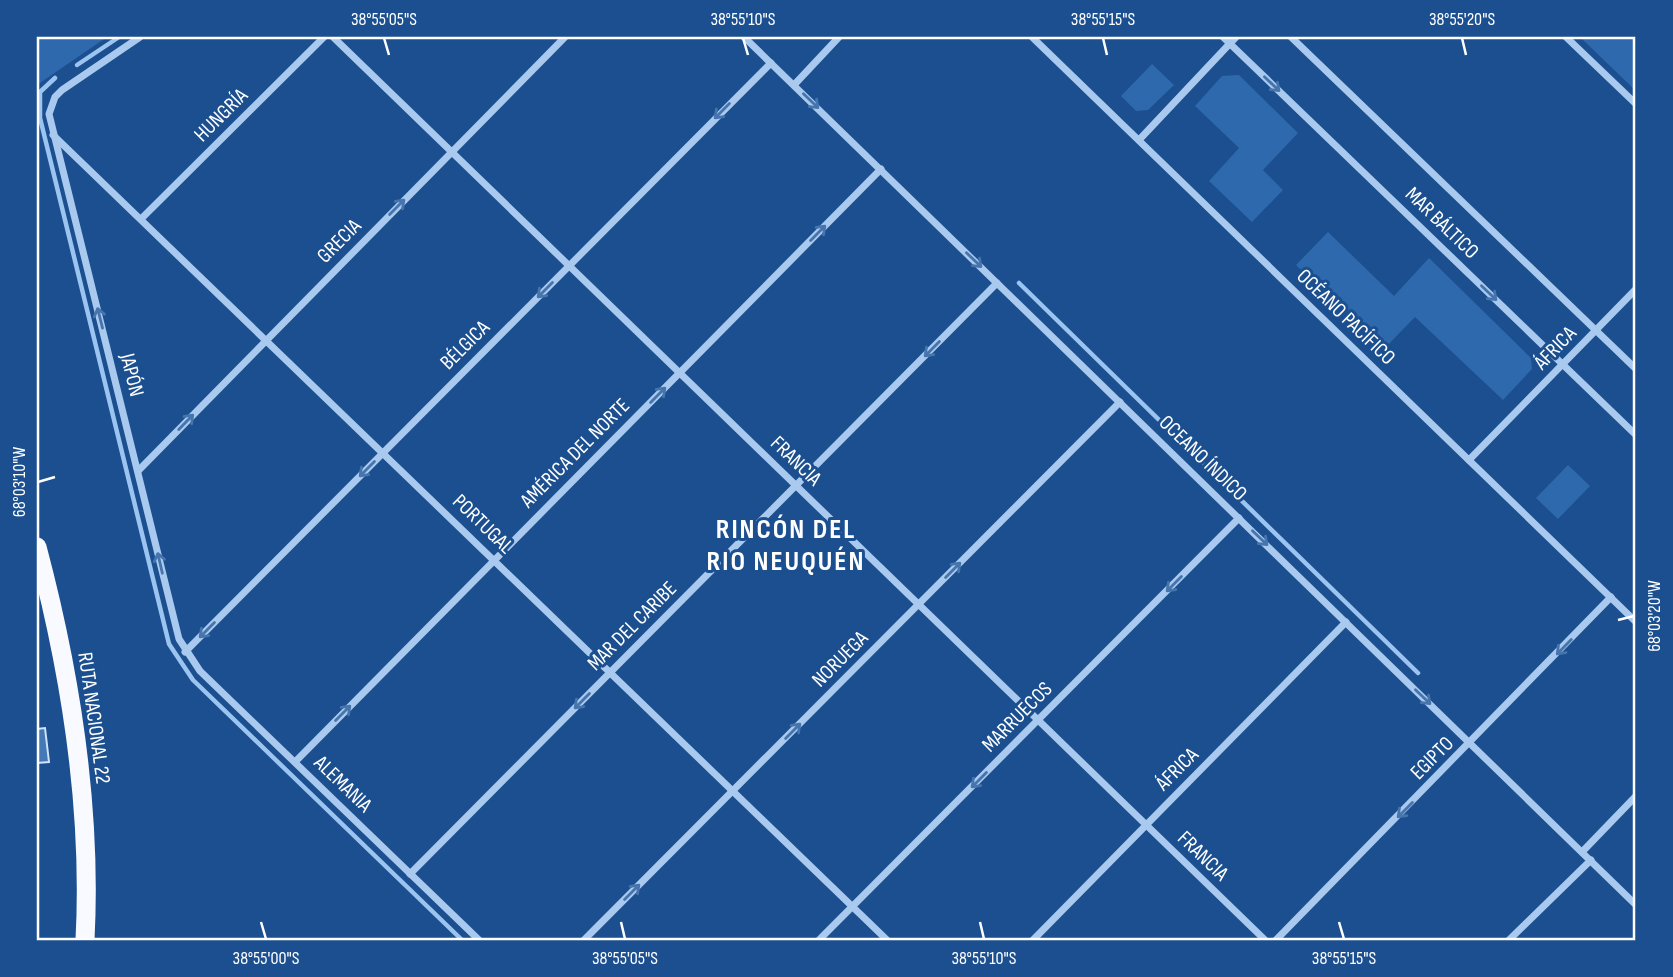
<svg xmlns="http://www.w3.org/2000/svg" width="1673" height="977" font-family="'Sofia Sans Condensed',sans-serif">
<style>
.green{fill:#2e69ad}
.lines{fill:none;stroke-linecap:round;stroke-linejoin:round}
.stream{stroke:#9cc4f0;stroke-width:4.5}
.building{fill:#4478b7;stroke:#cfe3fa;stroke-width:2}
.minor{stroke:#a9c9ee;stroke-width:7}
.trunk{stroke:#f8faff;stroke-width:19}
.oneway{stroke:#4674ac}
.ticks{fill:none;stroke:#fff;stroke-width:2.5}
.labels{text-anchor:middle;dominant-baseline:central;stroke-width:6;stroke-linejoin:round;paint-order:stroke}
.street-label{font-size:21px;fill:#fff;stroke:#1b4f8f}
.district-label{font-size:28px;font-weight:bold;letter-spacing:2px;fill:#fff;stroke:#1b4f8f}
.neatline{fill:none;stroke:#fff;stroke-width:2.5}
.ticks-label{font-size:18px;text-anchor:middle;fill:#fff}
</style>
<rect width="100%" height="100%" fill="#1b4f8f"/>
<g class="green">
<path d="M37 37H107L37 85Z"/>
<path d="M1580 37H1636V91Z"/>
<path d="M1152 64 1174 85 1148 110 1136 111 1121 96Z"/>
<path d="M1239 75 1298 133 1263 170 1283 190 1252 222 1209 181 1239 148 1195 106 1222 76Z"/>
<path d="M1328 232 1394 296 1429 258 1531 358 1532 369 1503 400 1415 317 1383 350 1296 265Z"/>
<path d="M1568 465 1590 486 1558 519 1536 498Z"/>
</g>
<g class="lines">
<g class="stream">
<path d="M77 65 119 37"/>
<path d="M55 78 40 92V118L169 644 193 680 462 940"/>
<path d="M1019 283 1418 673"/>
</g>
</g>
<path class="building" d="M45 728 49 762 37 763V729Z"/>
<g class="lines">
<g class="minor">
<path d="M140 37 62 90 55 97 49 114 179 639 200 671 479 940"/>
<path d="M333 37 1265 940"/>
<path d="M744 37 1636 905"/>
<path d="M1032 37 1636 622"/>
<path d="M1223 37 1636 435"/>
<path d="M1291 37 1636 369"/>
<path d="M1566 37 1636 104"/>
<path d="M794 85 839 37"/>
<path d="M53 135 887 940"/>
<path d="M1139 140 1236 37"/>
<path d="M142 218 324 37"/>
<path d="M1469 460 1636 289"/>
<path d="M138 471 565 37"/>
<path d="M185 652 771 63"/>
<path d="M295 762 881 169"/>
<path d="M1582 852 1636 796"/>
<path d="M410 874 997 283"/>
<path d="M584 940 1120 402"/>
<path d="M819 940 1239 518"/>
<path d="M1033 940 1346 622"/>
<path d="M1276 940 1611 597"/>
<path d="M1509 940 1591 860"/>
</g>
<path class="trunk" d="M37 547C71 675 92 807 85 940"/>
</g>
<defs><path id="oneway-shaft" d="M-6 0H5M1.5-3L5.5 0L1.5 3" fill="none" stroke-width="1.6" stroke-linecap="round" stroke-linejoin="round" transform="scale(1.75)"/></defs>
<g class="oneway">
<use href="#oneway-shaft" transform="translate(1272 84) rotate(44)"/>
<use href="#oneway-shaft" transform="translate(811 101) rotate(44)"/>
<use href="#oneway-shaft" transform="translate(722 111) rotate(135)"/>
<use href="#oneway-shaft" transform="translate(397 207) rotate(-45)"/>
<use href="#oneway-shaft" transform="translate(818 233) rotate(-45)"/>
<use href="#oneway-shaft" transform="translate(974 260) rotate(44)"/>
<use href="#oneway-shaft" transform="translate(545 290) rotate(135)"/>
<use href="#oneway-shaft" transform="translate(1489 293) rotate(44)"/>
<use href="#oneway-shaft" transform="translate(100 318) rotate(-104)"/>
<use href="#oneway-shaft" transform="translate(932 349) rotate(135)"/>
<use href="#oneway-shaft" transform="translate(658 395) rotate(-45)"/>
<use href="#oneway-shaft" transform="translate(186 422) rotate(-46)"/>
<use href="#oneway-shaft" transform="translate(367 469) rotate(135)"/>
<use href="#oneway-shaft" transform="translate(1260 538) rotate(44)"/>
<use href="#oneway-shaft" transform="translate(160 563) rotate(-103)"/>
<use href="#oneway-shaft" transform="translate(953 570) rotate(-45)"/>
<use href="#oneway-shaft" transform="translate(1174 584) rotate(135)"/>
<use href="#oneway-shaft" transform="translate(207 630) rotate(135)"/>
<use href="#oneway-shaft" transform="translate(1564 647) rotate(134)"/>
<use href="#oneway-shaft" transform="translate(1423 697) rotate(44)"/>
<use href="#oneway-shaft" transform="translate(582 701) rotate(135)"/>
<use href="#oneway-shaft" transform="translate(343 713) rotate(-45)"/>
<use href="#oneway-shaft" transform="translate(793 731) rotate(-45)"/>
<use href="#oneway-shaft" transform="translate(979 780) rotate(135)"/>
<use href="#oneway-shaft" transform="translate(1405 810) rotate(135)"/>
<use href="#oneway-shaft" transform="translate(632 892) rotate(-45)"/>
</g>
<path class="ticks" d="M384 38 389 55M743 38 748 55M1103 38 1107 55M1462 38 1466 55M38 482 55 477M1618 620 1634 616M261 922 266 939M621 922 625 939M980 922 984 939M1339 922 1344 939"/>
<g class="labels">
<g class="street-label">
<text transform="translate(221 115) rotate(-45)">HUNGRÍA</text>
<text transform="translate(1442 223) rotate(44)">MAR BÁLTICO</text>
<text transform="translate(339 241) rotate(-45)">GRECIA</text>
<text transform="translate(1346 317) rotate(44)">OCÉANO PACÍFICO</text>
<text transform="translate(465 345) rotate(-45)">BÉLGICA</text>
<text transform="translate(1555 348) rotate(-46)">ÁFRICA</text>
<text transform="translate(132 375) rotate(76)">JAPÓN</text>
<text transform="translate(575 453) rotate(-45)">AMÉRICA DEL NORTE</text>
<text transform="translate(1203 458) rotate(44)">OCEANO ÍNDICO</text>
<text transform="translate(796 461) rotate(44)">FRANCIA</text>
<text transform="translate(483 524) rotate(44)">PORTUGAL</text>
<text transform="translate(632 626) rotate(-45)">MAR DEL CARIBE</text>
<text transform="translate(840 659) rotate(-45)">NORUEGA</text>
<text transform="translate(1017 717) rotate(-45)">MARRUECOS</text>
<text transform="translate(94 718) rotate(82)">RUTA NACIONAL 22</text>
<text transform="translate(1432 758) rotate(-45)">EGIPTO</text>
<text transform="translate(1177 769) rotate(-45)">ÁFRICA</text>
<text transform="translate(343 784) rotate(44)">ALEMANIA</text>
<text transform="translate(1203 856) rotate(44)">FRANCIA</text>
</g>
<g class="district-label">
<text x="786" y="529">RINCÓN DEL<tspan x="786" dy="32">RIO NEUQUÉN</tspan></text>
</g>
</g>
<rect width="1673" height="977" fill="none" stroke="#1b4f8f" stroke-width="77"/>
<rect x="38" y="38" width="1596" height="901" class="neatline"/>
<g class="ticks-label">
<text x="384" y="25">38°55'05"S</text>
<text x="743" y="25">38°55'10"S</text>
<text x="1103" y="25">38°55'15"S</text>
<text x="1462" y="25">38°55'20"S</text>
<text transform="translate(19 482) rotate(-90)" y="6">68°03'10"W</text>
<text transform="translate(1654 616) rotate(-90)" y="6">68°03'20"W</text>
<text x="266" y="964">38°55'00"S</text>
<text x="625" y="964">38°55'05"S</text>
<text x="984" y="964">38°55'10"S</text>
<text x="1344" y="964">38°55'15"S</text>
</g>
</svg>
